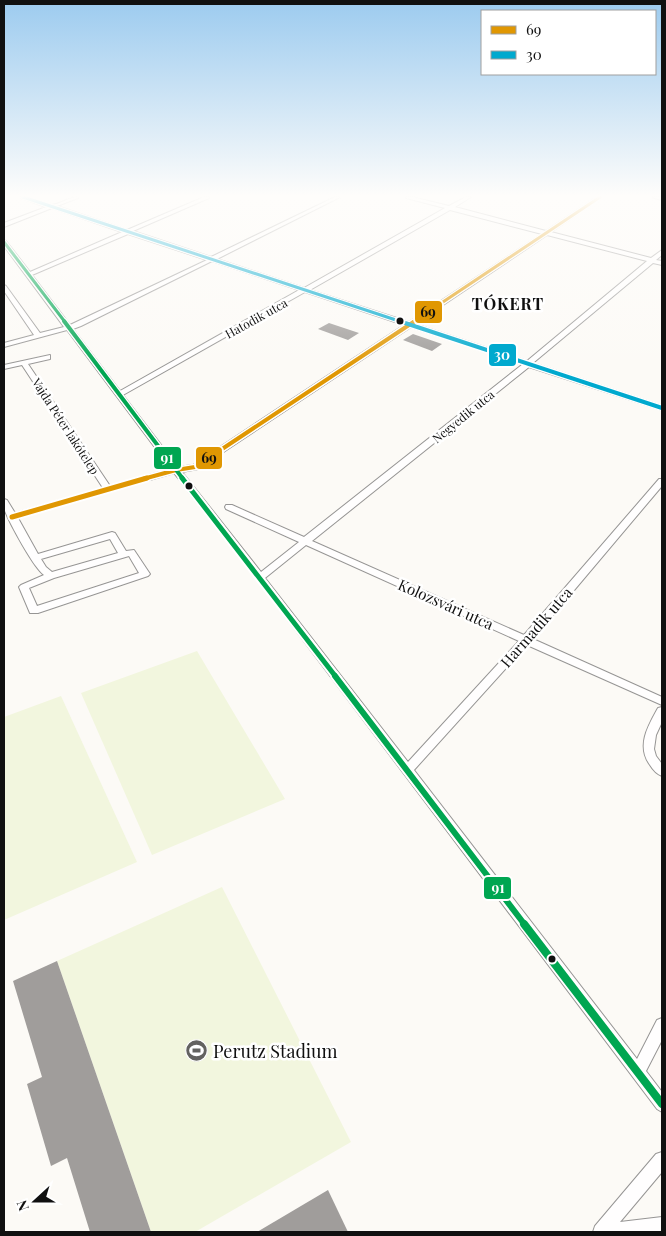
<svg xmlns="http://www.w3.org/2000/svg" width="666" height="1236" font-family="'Playfair Display',serif">
<style>
.pitch{fill:#f2f6de}
.building{fill:#a09d9b}
.lines{fill:none;stroke-linecap:round;stroke-linejoin:round}
.minor-casing{stroke:#969594;stroke-width:2}
.minor{fill:#fffefe;fill-rule:evenodd}
.bus-1-far2-casing{stroke:#fff;stroke-width:5.5}
.bus-1-far1-casing{stroke:#fff;stroke-width:7}
.bus-1-casing{stroke:#fff;stroke-width:9}
.bus-2-far1-casing{stroke:#fff;stroke-width:5.5}
.bus-2-casing{stroke:#fff;stroke-width:7}
.bus-3-far4-casing{stroke:#fff;stroke-width:5.5}
.bus-3-far3-casing{stroke:#fff;stroke-width:7}
.bus-3-far2-casing{stroke:#fff;stroke-width:9}
.bus-3-far1-casing{stroke:#fff;stroke-width:10}
.bus-3-casing{stroke:#fff;stroke-width:11}
.bus-1-far2{stroke:#e09702;stroke-width:3}
.bus-1-far1{stroke:#e09702;stroke-width:4}
.bus-1{stroke:#e09702;stroke-width:5}
.bus-2-far1{stroke:#00a9ce;stroke-width:3}
.bus-2{stroke:#00a9ce;stroke-width:4}
.bus-3-far4{stroke:#00a651;stroke-width:3}
.bus-3-far3{stroke:#00a651;stroke-width:4}
.bus-3-far2{stroke:#00a651;stroke-width:5}
.bus-3-far1{stroke:#00a651;stroke-width:6}
.bus-3{stroke:#00a651;stroke-width:8}
.bus-dot{fill:#101010;stroke:#fff;stroke-width:2}
.labels{text-anchor:middle;dominant-baseline:central;stroke-width:5;stroke-linejoin:round;paint-order:stroke}
.far-street-label{font-size:12px;fill:#101010;stroke:#fff}
.street-label{font-size:15px;fill:#101010;stroke:#fff}
.far-district-label{font-size:16px;font-weight:bold;letter-spacing:1px;fill:#101010;stroke:#fff}
.near-poi-label{font-size:18px;fill:#101010;stroke:#fff;text-anchor:start}
.line-badge{stroke:#fff;stroke-width:2}
.badge-label{font-size:14px;text-anchor:middle;font-weight:bold;fill:#fff}
.pale-badge-label{font-size:14px;text-anchor:middle;font-weight:bold;fill:#111}
</style>
<rect width="100%" height="100%" fill="#fcfaf6"/>
<g class="pitch">
<path d="M197 651 285 799 152 855 81 693Z"/>
<path d="M61 696 137 862 4 920V717Z"/>
<path d="M222 887 351 1142 195 1232H151L57 961Z"/>
</g>
<g class="building">
<path d="M329 323 359 333 348 340 318 329Z"/>
<path d="M413 334 442 344 432 351 403 340Z"/>
<path d="M57 961 151 1232H90L67 1158 51 1166 27 1084 42 1077 13 981Z"/>
<path d="M328 1190 348 1232H257Z"/>
</g>
<g class="lines">
<defs>
<g id="minor">
<path d="M21 197C31 197 42 205 52 205 61 204 69 197 78 197V198L57 206 127 230 204 197H209V198L133 231 211 257 335 197H340L217 259 304 288 445 208 406 198V197H412L449 206 466 197H471L455 207 546 231 597 197H602L551 232 651 258 662 250V255L656 260 662 261V265L653 263 533 363 662 406V410L529 367 312 541 524 635 659 479H662V486L533 639 662 697V705L527 645 414 770 637 1059 657 1020 662 1018V1040L646 1071 662 1092V1112L657 1109 257 579 174 473 18 518 38 554 112 532 115 533 126 551 134 550 150 574 148 576 38 613H30L19 587 21 585 44 575C34 568 10 524 5 511 3 508 4 504 4 499L7 500 15 513 103 488 22 365 4 369V365L50 355V359L28 364 110 486 171 469 67 330 4 347V343L34 335 4 291V285L6 286 40 333 64 327 4 246V240L6 241 30 272 122 232 52 208 4 227V223L46 207 21 198ZM450 210 542 234 409 322 310 290ZM128 234 207 260 70 325 32 275ZM547 235 647 261 527 361 415 324ZM212 261 299 290 120 391 73 329 81 326ZM305 292 404 325 193 465 178 467 123 395ZM411 327 523 364 304 537 232 505H226L225 507 226 509 299 542 261 572 182 472 198 469ZM110 539 118 553 52 572 46 567 41 559ZM306 545 519 641 408 762 265 578ZM129 556 139 573 37 606 29 588 54 578Z"/>
<path d="M653 197H662V200L654 198Z"/>
<path d="M662 707V722L656 735 654 749 656 756 662 764V776C657 774 653 770 650 765 636 746 648 726 658 708Z"/>
<path d="M662 1152V1172L620 1222 662 1217V1232H593L595 1226 656 1154Z"/>
</g>
</defs>
<use href="#minor" class="minor-casing"/>
<use href="#minor" class="minor"/>
<defs>
<path id="bus-1-far2" d="M413 322 600 197"/>
<path id="bus-1-far1" d="M143 479 176 470 195 467 415 321"/>
<path id="bus-1" d="M12 517 147 478"/>
<path id="bus-2-far1" d="M23 197 402 322"/>
<path id="bus-2" d="M399 321 662 408"/>
<path id="bus-3-far4" d="M4 242 65 322"/>
<path id="bus-3-far3" d="M64 321 183 479"/>
<path id="bus-3-far2" d="M182 478 336 677"/>
<path id="bus-3-far1" d="M335 676 525 925"/>
<path id="bus-3" d="M524 924 662 1104"/>
</defs>
<use href="#bus-1-far2" class="bus-1-far2-casing"/>
<use href="#bus-1-far1" class="bus-1-far1-casing"/>
<use href="#bus-1" class="bus-1-casing"/>
<use href="#bus-2-far1" class="bus-2-far1-casing"/>
<use href="#bus-2" class="bus-2-casing"/>
<use href="#bus-3-far4" class="bus-3-far4-casing"/>
<use href="#bus-3-far3" class="bus-3-far3-casing"/>
<use href="#bus-3-far2" class="bus-3-far2-casing"/>
<use href="#bus-3-far1" class="bus-3-far1-casing"/>
<use href="#bus-3" class="bus-3-casing"/>
<use href="#bus-1-far2" class="bus-1-far2"/>
<use href="#bus-1-far1" class="bus-1-far1"/>
<use href="#bus-1" class="bus-1"/>
<use href="#bus-2-far1" class="bus-2-far1"/>
<use href="#bus-2" class="bus-2"/>
<use href="#bus-3-far4" class="bus-3-far4"/>
<use href="#bus-3-far3" class="bus-3-far3"/>
<use href="#bus-3-far2" class="bus-3-far2"/>
<use href="#bus-3-far1" class="bus-3-far1"/>
<use href="#bus-3" class="bus-3"/>
</g>
<linearGradient id="sky" x2="0" y2="1"><stop stop-color="#9ccbef"/><stop offset="0.53" stop-color="#fefdfb"/><stop offset="1" stop-color="#fefdfb" stop-opacity="0"/></linearGradient>
<rect width="666" height="370" fill="url(#sky)"/>
<defs>
<symbol id="stadium-disc" viewBox="-11 -11 22 22"><circle r="9.5" fill="#636260" stroke="#fff"/><path d="M0-5a6.5 5 0 1 0 0 10a6.5 5 0 1 0 0-10ZM-3.5-1.8h7v3.6h-7Z" fill="#fff"/></symbol>
</defs>
<g fill-rule="evenodd">
<use href="#stadium-disc" x="184" y="1038" width="25" height="25"/>
</g>
<g class="bus-dot">
<circle cx="400" cy="321" r="4.5"/>
<circle cx="189" cy="486" r="4.5"/>
<circle cx="552" cy="959" r="4.5"/>
</g>
<g class="labels">
<g class="far-street-label">
<text transform="translate(256 318) rotate(-29)">Hatodik utca</text>
<text transform="translate(463 416) rotate(-39)">Negyedik utca</text>
<text transform="translate(66 426) rotate(57)">Vajda Péter lakótelep</text>
</g>
<g class="street-label">
<text transform="translate(446 604) rotate(24)">Kolozsvári utca</text>
<text transform="translate(536 627) rotate(-49)">Harmadik utca</text>
</g>
<g class="far-district-label">
<text x="508" y="303">TÓKERT</text>
</g>
<g class="near-poi-label">
<text x="213" y="1051">Perutz Stadium</text>
</g>
</g>
<g class="line-badge">
<rect x="414" y="300" width="29" height="24" rx="5" fill="#e09702"/>
<rect x="488" y="343" width="29" height="24" rx="5" fill="#00a9ce"/>
<rect x="195" y="446" width="28" height="24" rx="5" fill="#e09702"/>
<rect x="153" y="446" width="29" height="24" rx="5" fill="#00a651"/>
<rect x="483" y="876" width="29" height="24" rx="5" fill="#00a651"/>
</g>
<g class="badge-label">
<text x="502" y="360">30</text>
<text x="167" y="463">91</text>
<text x="498" y="893">91</text>
</g>
<g class="pale-badge-label">
<text x="428" y="317">69</text>
<text x="209" y="463">69</text>
</g>
<rect width="666" height="1236" fill="none" stroke="#101010" stroke-width="10"/>
<rect x="481" y="10" width="175" height="65" fill="#ffffff" stroke="#9f9f9f"/>
<rect x="491" y="26" width="25" height="8" fill="#e09702" stroke="#9f9f9f"/>
<text x="526" y="35" font-size="15" fill="#101010">69</text>
<rect x="491" y="51" width="25" height="8" fill="#00a9ce" stroke="#9f9f9f"/>
<text x="526" y="60" font-size="15" fill="#101010">30</text>
<g transform="translate(35 1201) rotate(249)" stroke="#ffffff" stroke-width="4" paint-order="stroke">
<path d="M0-4L9 19L0 12L-9 19Z" fill="#101010"/>
<text y="-8" font-size="14" font-weight="bold" text-anchor="middle" fill="#101010">N</text>
</g>
</svg>
